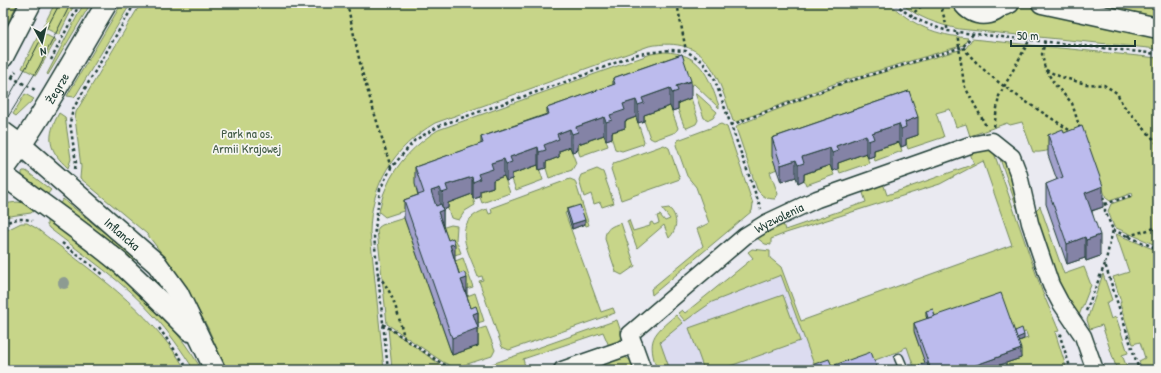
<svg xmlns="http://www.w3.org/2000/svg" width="1161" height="373" font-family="'Patrick Hand',sans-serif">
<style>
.built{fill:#dcdcf0}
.green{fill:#c7d589;stroke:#73895e}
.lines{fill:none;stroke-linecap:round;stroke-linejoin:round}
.service-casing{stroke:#1f3d34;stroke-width:11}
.minor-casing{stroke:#1f3d34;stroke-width:19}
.tertiary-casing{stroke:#1f3d34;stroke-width:23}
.path{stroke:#1f3d34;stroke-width:2.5;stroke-dasharray:3 3;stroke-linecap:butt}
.service{stroke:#f6f6f2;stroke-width:8}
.minor{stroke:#f6f6f2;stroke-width:16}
.tertiary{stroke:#f6f6f2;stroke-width:20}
.tram{stroke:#1f3d34;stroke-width:1}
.tree{fill:#8d9b92}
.wall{fill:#a2a1cc;stroke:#1f3d34}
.shaded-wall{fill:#8483a6;stroke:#1f3d34}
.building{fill:#bcbbed;stroke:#1f3d34}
.labels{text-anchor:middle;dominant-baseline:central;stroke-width:3.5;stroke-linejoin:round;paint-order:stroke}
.street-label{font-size:13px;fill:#1f3d34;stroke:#f6f6f2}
.park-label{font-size:13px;fill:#415b45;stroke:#f6f6f2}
</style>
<rect width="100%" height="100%" fill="#eaeaf1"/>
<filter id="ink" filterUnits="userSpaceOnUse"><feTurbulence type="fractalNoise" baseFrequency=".025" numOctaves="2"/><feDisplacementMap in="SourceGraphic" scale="8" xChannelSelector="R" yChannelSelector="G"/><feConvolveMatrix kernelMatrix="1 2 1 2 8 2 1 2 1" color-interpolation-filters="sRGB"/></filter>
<g filter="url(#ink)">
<path class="built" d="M1012 244 1059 370H661L653 345 760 255 781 267 801 321Z"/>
<g class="green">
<path d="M9 3H18L3 31V15Z"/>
<path d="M55 3H75L59 35 43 27Z"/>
<path d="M84 3H91L48 75 47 74Z"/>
<path d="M122 3H131L76 95 74 97 67 96Z"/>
<path d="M141 3H889C913 26 936 35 968 38L964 45 836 83 736 122 733 121C717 75 709 35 649 46L435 123C393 148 371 184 370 232L384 370H226L208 328 190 295 169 263 147 234 80 178 81 167 75 118 76 112Z"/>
<path d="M901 3H959L961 9 1030 7 1158 35V49L959 29C937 24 918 18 901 3Z"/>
<path d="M1069 3H1158V23Z"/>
<path d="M40 32 56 40 36 75 22 68Z"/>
<path d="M972 39 1158 58V246L1114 227 1108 211 1111 204 1133 196 1132 193 1110 201 1106 198 1085 137C1071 142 1048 154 1033 152L1022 122 1010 125 1007 123 970 136 966 124 956 127 950 109 936 113 944 137 908 149 905 140 772 156 777 169 770 172 778 194 775 199C767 199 761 196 757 189L736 128 738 125 837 86 966 48Z"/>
<path d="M664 52C701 53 708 75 719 106V108L694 84 422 205 385 217 379 212C381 204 382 196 386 188 396 163 416 144 438 130L651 54Z"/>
<path d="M695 93H696L717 112 713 118 709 120 704 118Z"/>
<path d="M25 94 34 99 16 116 13 114Z"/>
<path d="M691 98 698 120 696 124 687 128 684 126 676 104Z"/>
<path d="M670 106 678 128 676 132 654 140 650 138 642 115Z"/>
<path d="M59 113 65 117 71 159 68 168C48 150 46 137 59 113Z"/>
<path d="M636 117 644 141 643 144 622 151 615 149 610 133 625 128 623 122Z"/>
<path d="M721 124 727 127 753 204 752 211 652 295 651 289 703 246 697 229 709 223 696 187 687 176 676 145 678 140Z"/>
<path d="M604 135 608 146 580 156 576 145Z"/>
<path d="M899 142 902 151 875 161 872 151Z"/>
<path d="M664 145 669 148 680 179 621 200 611 169 614 163Z"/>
<path d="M570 147 576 163 572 170 549 178 544 162 559 157 557 152Z"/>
<path d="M989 149 993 150 1042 291 1059 331 1055 332 1067 370H996L1007 366 1006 363 1016 342 1028 338 1026 332 1022 333 930 326 914 332 927 367 915 370 907 347 903 348V350L847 370H816L781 275 712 302 685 321 678 313 682 310 685 313 753 258 748 252 752 249 770 251V258L781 267 801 321 1012 245 983 161 940 184 786 233 771 239V245L765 244 757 238 782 221 785 230 866 202 862 190 883 183 887 195 974 164 970 153Z"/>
<path d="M866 153 869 163 840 173 836 163Z"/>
<path d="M998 153 1005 162 1040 263H1036Z"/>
<path d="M538 165 543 180 516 190 510 174Z"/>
<path d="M830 165 834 175 806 185 802 175Z"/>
<path d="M597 169 603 172 614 203 602 207 600 202 594 204 591 194 584 197 579 180 581 175Z"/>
<path d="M23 171H26L51 190 47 195 22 176V172Z"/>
<path d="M504 176 510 193 482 203 478 192 493 187 491 181Z"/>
<path d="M570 179 575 181 589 225 586 226 580 207 565 213 601 312 613 308 615 313 509 350 502 347 479 281 483 280 482 276 478 277C468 250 449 222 487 209L489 214 492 213 491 208Z"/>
<path d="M472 194 475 205 465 211 459 220 451 218 446 203Z"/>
<path d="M63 199 134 257V260H131L59 205Z"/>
<path d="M17 202 24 203 36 209 31 213 3 217V204Z"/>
<path d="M1040 206 1064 274 1084 267 1091 285 1078 318 1057 286 1034 215 1036 210Z"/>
<path d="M669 208C678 216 678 229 669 238L664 225 637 248 627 221 629 220 633 231 650 226V223L652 222 654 225 659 223 657 216 660 215 665 221 670 219 662 209Z"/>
<path d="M404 218 452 355 473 331 486 327 495 350 492 356 455 368 443 362 387 324 377 230 379 227 382 225Z"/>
<path d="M47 219C71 236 96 253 119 272 151 301 180 333 202 370H194C182 351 169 332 154 316 124 282 85 256 49 228L47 225Z"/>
<path d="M21 223H27L36 228C92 272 148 307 186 370H3V232Z"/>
<path d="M621 223 635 266 622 275 616 272 605 239C605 228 612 226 621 223Z"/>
<path d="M451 225 457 226 456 240 461 253 448 257 438 229Z"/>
<path d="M1116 234 1158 251V370H1142L1139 361 1145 358 1140 342 1133 344 1120 304 1121 301 1113 277 1129 272Z"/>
<path d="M463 258 473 287 459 291 450 263Z"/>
<path d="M1103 274 1112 300 1106 303 1111 319 1116 317 1128 353 1122 355 1128 370H1117L1102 325 1090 329 1087 320Z"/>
<path d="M475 293 484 321 471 325 467 296Z"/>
<path d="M783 295 800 341 719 370H704L689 328Z"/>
<path d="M676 315 683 323 660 342 670 370H657C647 339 652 335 676 315Z"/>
<path d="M617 320 622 335 620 343 609 346 603 332 523 359 526 370H515L514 368 510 370H475Z"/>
<path d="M388 328 441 365 451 370H393L392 369Z"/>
<path d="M623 356 630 360 635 370H619L611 366 600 370H576Z"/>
</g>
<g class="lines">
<defs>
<path id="service" d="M899 358 904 370"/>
<g id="minor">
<path d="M961 3C972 20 995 20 1006 3"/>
<path d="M562 370 634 345"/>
<path id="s1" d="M643 370 630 334 745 236 766 223 817 199 970 145 992 141 1012 157 1019 175 1030 223 1051 285 1060 302 1083 336 1095 370"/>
</g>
<g id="tertiary">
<path d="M1042 3 1158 28"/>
<path d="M1005 5 1009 3"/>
<path d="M3 57 31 3"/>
<path id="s2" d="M3 132 22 146 157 264 178 293 215 370"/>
<path id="s3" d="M3 171C42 118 73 59 107 3"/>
<path d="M3 175C42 204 83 232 120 263 144 285 167 308 190 331"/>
</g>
</defs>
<use href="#service" class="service-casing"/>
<use href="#minor" class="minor-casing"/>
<use href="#tertiary" class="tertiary-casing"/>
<g class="path">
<path d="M347 3 362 72 391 168"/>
<path d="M677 3 686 51"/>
<path d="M895 3C910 18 928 25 948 31L1158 54"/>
<path d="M940 3 948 31"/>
<path d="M268 4 269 3"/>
<path d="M3 5 4 3"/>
<path d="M910 16 925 3"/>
<path d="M957 32 964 85 986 126"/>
<path d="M1045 41 1042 54 1045 69 1056 86 1072 103 1080 129"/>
<path d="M963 47C990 83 1036 107 1072 132"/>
<path d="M51 60 80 3"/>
<path d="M1046 70 1061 77 1086 84 1104 85 1117 93 1123 105 1158 144"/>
<path d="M11 77 35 90"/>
<path d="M12 77 16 71"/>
<path d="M731 125 837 85 963 47 973 34"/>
<path d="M994 127 999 96 1030 39"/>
<path d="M75 169 76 163 70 123 73 109 135 3"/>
<path d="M1103 197 1105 204V211L1113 230 1105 264 1139 370"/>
<path d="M1105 204 1133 195"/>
<path d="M3 225C11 219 23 217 32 221"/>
<path d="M1113 230 1158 249"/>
<path d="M1128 236 1158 227"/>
<path d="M62 243 104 275"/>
<path d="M378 276C393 290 399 318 404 337"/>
<path d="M1086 311 1105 264"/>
<path d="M383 324 441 363 455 370"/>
<path d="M159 328 189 370"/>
<path d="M1062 334 1060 336 1071 370"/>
<path d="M388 370 374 237 380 189 391 168 415 140 441 125 571 80 638 54 670 50 686 51 702 61 714 78 761 209"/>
</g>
<use href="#service" class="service"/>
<use href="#minor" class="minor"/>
<use href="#tertiary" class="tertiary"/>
<g class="tram">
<path d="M3 107 29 62 60 3"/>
<path d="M3 125 39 67 71 3"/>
</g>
</g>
<circle class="tree" cx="64" cy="283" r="6"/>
<g class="wall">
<path d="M682 54 691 98 678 103V109L672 111 670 106 644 115V121L638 123 636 117 625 121V128L612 132V138L606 140 604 135 578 144V150L572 152 570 147 559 151V157L546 162V168L539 170 538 165 512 174V179L506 181 504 176 493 180V187L480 191V197L473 199 472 194 448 203V208L443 210V226L471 308 478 312V346L452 355 404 218V200L418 195 415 184V167L481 144V137L547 114V108L613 85V78Z"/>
<path d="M909 91 918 135 906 139V145L901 147 899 142 874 150V156L868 158 866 153 838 163V169L832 171 830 165 804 174V180L798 183 796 177 781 182 772 156V138Z"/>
<path d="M1064 133 1103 207 1092 211 1100 256 1086 261 1085 258 1067 264 1046 204V184L1057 180 1048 155V135Z"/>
<path d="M567 209 585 224 572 229 567 213Z"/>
<path d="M926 311 935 316 1015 331 1024 339 1018 341 1021 358 985 370H919V365L925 363 914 331V323L927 319 926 316Z"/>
</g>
<g class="shaded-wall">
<path d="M691 81V98L678 103V109L672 111V93L676 86Z"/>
<path d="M670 88V106L644 115V121L638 123V105L642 98Z"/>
<path d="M636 100V117L625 121V128L612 132V138L606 140V122L610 115 623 104Z"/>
<path d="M604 117V135L578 144V150L572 152V134L576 127Z"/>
<path d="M918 117V135L906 139V145L901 147V129L905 122Z"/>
<path d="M899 124V142L874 150V156L868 158V141L872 133Z"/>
<path d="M570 129V147L559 151V157L546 162V168L539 170V152L544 145 557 134Z"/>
<path d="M866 135V153L838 163V169L832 171V153L836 146Z"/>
<path d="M538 147V165L512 174V179L506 181V164L510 157Z"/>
<path d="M830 148V165L804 174V180L798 183V165L802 157Z"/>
<path d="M504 159V176L493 180V187L480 191V197L473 199V182L478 174 491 163Z"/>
<path d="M796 160V177L781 182V165Z"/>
<path d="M472 177V194L448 203V208L443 210V228L438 212 442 210V193L446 185Z"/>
<path d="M1103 186V207L1085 213V193Z"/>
<path d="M440 188V205L431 208V191Z"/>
<path d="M585 220V224L572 229V224Z"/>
<path d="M1100 235V256L1086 261V240Z"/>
<path d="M1085 237V258L1067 264V244Z"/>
<path d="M455 244V261L450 245Z"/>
<path d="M467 278V296L461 280Z"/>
<path d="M478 312V346L452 355V338L473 314Z"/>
<path d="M1024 335V339L1016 342V338Z"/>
<path d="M1021 349V358L985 370H962Z"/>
</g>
<g class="building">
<path d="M682 54 691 81 676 86 678 91 672 93 670 88 642 98 644 103 638 105 636 100 623 104 625 110 610 115 612 120 606 122 604 117 576 127 578 132 572 134 570 129 557 134 559 139 544 145 546 150 539 152 538 147 510 157 512 162 506 164 504 159 491 163 493 169 478 174 480 179 473 182 472 177 446 185 448 191 442 193 440 188 431 191 436 206 441 204 443 210 438 212 448 240 453 238 455 244 450 245 459 274 464 272 467 278 461 280 471 308 476 306 478 312 473 314 478 328 452 338 404 200 424 193 415 167 483 143 481 137 549 114 547 108 615 84 613 78Z"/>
<path d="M909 91 918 117 905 122 906 127 901 129 899 124 872 133 874 139 868 141 866 135 836 146 838 151 832 153 830 148 802 157 804 163 798 165 796 160 781 165 772 138Z"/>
<path d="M1082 126 1103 186 1085 193 1100 235 1086 240 1085 237 1067 244 1046 184 1063 177 1048 135 1063 129 1064 133Z"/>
<path d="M580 205 585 220 572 224 567 209Z"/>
<path d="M1001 293 1021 349 962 370H931L914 323Z"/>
<path d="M933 309 935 316 928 318 926 311Z"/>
<path d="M1022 328 1024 335 1017 338 1015 331Z"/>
<path d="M871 352 878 370H797L829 359 832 366Z"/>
<path d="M927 363 929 369 926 370H920L919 365Z"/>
</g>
</g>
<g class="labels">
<g class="street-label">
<text stroke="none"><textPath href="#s3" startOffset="99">Żegrze</textPath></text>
<text stroke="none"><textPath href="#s1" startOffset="228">Wyzwolenia</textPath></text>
<text stroke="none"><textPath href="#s2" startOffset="157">Inflancka</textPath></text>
</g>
<g class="park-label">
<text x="247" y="133">Park na os.<tspan x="247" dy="15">Armii Krajowej</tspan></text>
</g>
</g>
<rect width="1161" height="373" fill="none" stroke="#f6f6f2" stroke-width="16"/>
<rect x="8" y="8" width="1145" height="357" fill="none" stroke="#1f3d34" stroke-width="1.5" filter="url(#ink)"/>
<g transform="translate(42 42) rotate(172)" stroke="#f6f6f2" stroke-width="3" paint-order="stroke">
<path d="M0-3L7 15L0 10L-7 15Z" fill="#1f3d34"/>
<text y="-6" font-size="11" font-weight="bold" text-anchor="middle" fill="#1f3d34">N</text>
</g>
<path d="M1011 40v6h124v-6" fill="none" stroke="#1f3d34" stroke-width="2"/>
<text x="1017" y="40" font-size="12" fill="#1f3d34" stroke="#f6f6f2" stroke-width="3" paint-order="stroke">50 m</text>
</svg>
